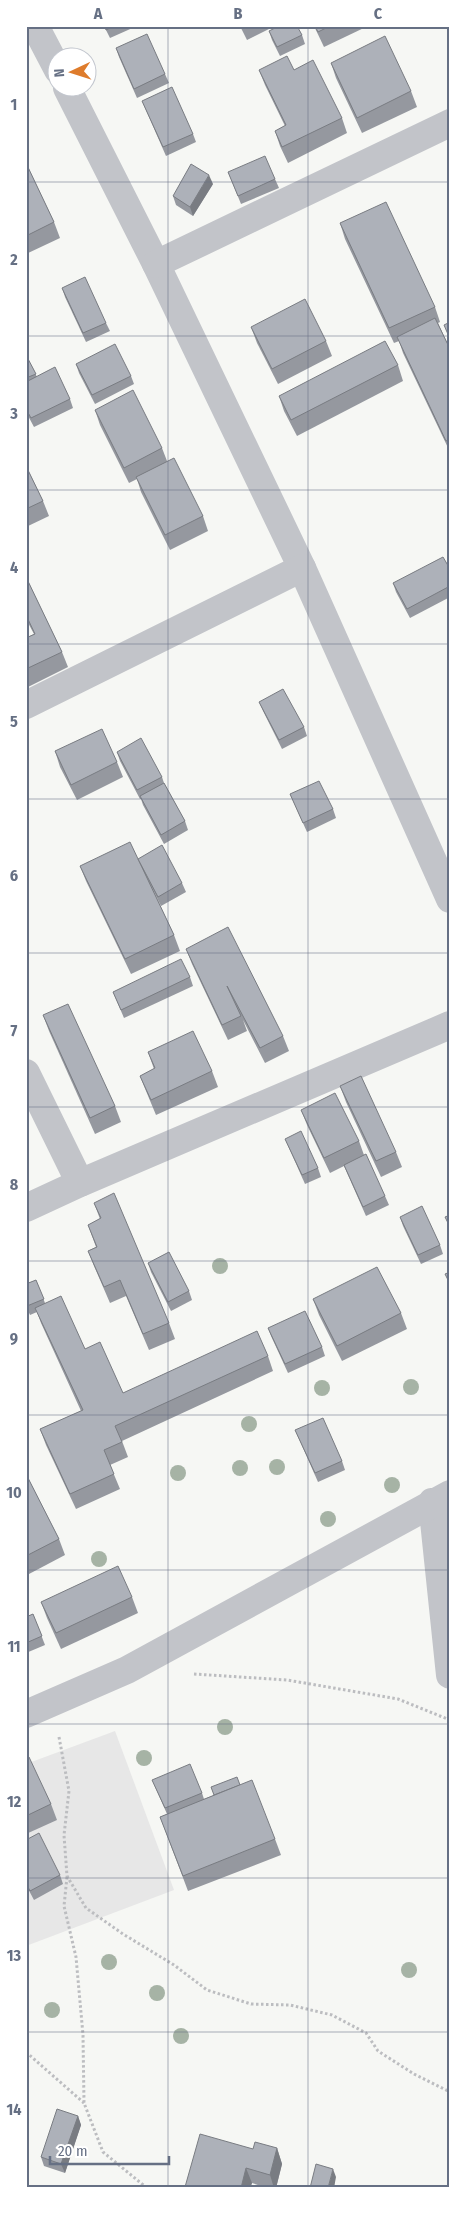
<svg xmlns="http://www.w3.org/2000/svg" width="476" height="2214" font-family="'Fira Sans Condensed',sans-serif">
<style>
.built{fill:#e7e7e7}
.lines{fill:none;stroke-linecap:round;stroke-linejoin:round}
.path{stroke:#bcbdc0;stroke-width:3;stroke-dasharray:2.5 2.5;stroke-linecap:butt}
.minor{stroke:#c2c4c9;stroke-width:28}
.tree{fill:#a6b3a5}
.wall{fill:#95989f}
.shaded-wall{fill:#797c82}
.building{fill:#adb1b9;stroke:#797c82}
.grid{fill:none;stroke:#667084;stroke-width:1;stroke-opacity:0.55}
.neatline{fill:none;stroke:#667084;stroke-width:2}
.grid-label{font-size:16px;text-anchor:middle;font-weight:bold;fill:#667084}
</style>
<rect width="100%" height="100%" fill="#f6f7f4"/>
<path class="built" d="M115 1731 174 1890 26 1946V1764Z"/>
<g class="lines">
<g class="path">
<path d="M194 1674 287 1680 398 1699 450 1720"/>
<path d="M59 1737 69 1791 64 1835 67 1876 86 1908 123 1934 174 1965 207 1990 251 2004 290 2005 332 2015 366 2033 378 2051 414 2074 450 2092"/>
<path d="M67 1877 64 1906 76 1957 83 2035 84 2103 103 2152 147 2188"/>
<path d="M26 2052 84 2103"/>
</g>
<g class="minor">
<path d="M35 26 58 70"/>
<path d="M67 88 156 264 302 568 450 899"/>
<path d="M156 264 450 123"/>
<path d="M26 705 302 568"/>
<path d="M26 1073 80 1183"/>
<path d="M26 1208 80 1183 450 1025"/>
<path d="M432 1502 450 1675"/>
<path d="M26 1714 127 1670 450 1494"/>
</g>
</g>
<g class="tree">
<circle cx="220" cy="1266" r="8"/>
<circle cx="411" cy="1387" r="8"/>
<circle cx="322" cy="1388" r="8"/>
<circle cx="249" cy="1424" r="8"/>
<circle cx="277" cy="1467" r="8"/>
<circle cx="240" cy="1468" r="8"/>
<circle cx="178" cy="1473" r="8"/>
<circle cx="392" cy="1485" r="8"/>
<circle cx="328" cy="1519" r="8"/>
<circle cx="99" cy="1559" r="8"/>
<circle cx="225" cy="1727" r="8"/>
<circle cx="144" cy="1758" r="8"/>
<circle cx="109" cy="1962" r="8"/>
<circle cx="409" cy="1970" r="8"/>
<circle cx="157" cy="1993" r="8"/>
<circle cx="52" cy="2010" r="8"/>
<circle cx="181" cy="2036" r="8"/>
</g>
<g class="wall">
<path d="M104 26H137L110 38Z"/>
<path d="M240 26H275L247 40Z"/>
<path d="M314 26H368L324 47Z"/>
<path d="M269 31 302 35 305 44 280 56 272 40Z"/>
<path d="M116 48 165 74 169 83 137 98 119 57Z"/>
<path d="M331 63 411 91 417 107 362 133 336 78Z"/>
<path d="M259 70H294L342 118 347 133 288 163 280 146 275 131 285 126 265 85Z"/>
<path d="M142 101 193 134 196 142 166 156Z"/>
<path d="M26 163 54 222 60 238 26 254Z"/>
<path d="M228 172 275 179 279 188 241 204Z"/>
<path d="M213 184 193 216 176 205 173 196Z"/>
<path d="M340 223 435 307 440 322 438 323 450 349V452L403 353 399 341 394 343 345 239Z"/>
<path d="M62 288 106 323 110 331 86 342 65 297Z"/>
<path d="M251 327 326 341 332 356 278 384 257 343Z"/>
<path d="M26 355 37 377 70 399 73 408 34 427 26 412Z"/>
<path d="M76 364 131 376 134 384 95 404 79 373Z"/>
<path d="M398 365 403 381 297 436 284 411 279 396Z"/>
<path d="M95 410 162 448 167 461 203 516 208 531 170 550 141 492 137 479 129 483 100 425Z"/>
<path d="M26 466 43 501 49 516 26 527Z"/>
<path d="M450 569V597L410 618 396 592 393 583Z"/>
<path d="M26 577 62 652 68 667 26 688V638L34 634 26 619Z"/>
<path d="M259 702 304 727 307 736 282 749 263 711Z"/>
<path d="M55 751 117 762 123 777 77 800 60 767Z"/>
<path d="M117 752 162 777 164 783 185 821 188 830 164 844 143 805 141 799H140L120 761Z"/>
<path d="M290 794 333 809 336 818 307 832Z"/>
<path d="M139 862 182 883 186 892 161 906 150 884 174 935 180 951 131 974 86 881 80 866Z"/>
<path d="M186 949 283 1036 289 1051 265 1063 243 1020 247 1031 228 1040 192 964Z"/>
<path d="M190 977 193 986 124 1018 113 992Z"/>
<path d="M43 1015 115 1106 121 1122 95 1134 49 1031Z"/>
<path d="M148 1052 212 1071 218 1087 156 1115 146 1091 140 1076 154 1069Z"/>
<path d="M340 1086 396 1152 402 1167 381 1177 346 1102Z"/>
<path d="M301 1110 359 1141 364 1155 385 1196 389 1205 366 1216 344 1166 330 1173 307 1125Z"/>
<path d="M285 1139 318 1168 321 1177 305 1184Z"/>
<path d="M94 1203 169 1323 175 1339 149 1350 126 1296 110 1303 94 1266 88 1251 96 1247 88 1225 100 1219Z"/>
<path d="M400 1217 440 1245 443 1254 421 1264 403 1226Z"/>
<path d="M148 1263 189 1291 192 1300 171 1311 151 1272Z"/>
<path d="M36 1280 45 1303 123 1393 268 1356 273 1371 122 1441 128 1457 110 1465 120 1489 76 1509 46 1445 40 1429 81 1411 41 1323 37 1312 30 1315 26 1306V1284Z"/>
<path d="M313 1299 401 1313 407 1329 342 1361 319 1315Z"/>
<path d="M268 1328 322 1347 325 1356 288 1373 271 1336Z"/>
<path d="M295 1430 342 1461 345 1470 318 1482Z"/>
<path d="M26 1474 59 1539 65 1555 29 1574 26 1569Z"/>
<path d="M132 1597 138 1613 61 1649 47 1618 41 1602Z"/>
<path d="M33 1614 45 1645 26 1653V1617Z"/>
<path d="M26 1758 51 1804 57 1820 26 1834Z"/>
<path d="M152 1780 202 1793 204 1799 214 1795 211 1787 240 1785 275 1839 281 1855 188 1891 160 1817 167 1814Z"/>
<path d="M26 1840 60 1875 63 1884 34 1900 26 1885Z"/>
<path d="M78 2116 81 2125 65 2173 44 2166 41 2157Z"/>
<path d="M277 2148 282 2164 276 2188H267L252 2183 250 2188H186L185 2187 253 2149Z"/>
</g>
<g class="shaded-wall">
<path d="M209 175 213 184 193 216 190 207Z"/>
<path d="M78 2116 81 2125 65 2173 61 2164Z"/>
<path d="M277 2148 282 2164 276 2188H274L270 2175Z"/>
<path d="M246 2168 252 2183 250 2188H241Z"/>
<path d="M333 2169 336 2177 334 2188H328Z"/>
</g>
<g class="building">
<path d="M105 26H114L106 30Z"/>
<path d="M279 26H297L302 35 277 47 269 31Z"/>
<path d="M315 26H330L318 32Z"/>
<path d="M147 34 165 74 134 89 116 48Z"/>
<path d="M385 36 411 91 357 118 331 63Z"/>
<path d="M287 56 294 70 313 60 342 118 282 147 275 131 286 125 259 70Z"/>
<path d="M172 87 193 134 163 147 142 101Z"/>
<path d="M265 156 275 179 238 196 228 172Z"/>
<path d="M26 163 54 222 26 236Z"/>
<path d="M191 164 209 175 190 207 173 196Z"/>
<path d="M386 202 435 307 389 328 340 223Z"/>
<path d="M85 277 106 323 83 333 62 288Z"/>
<path d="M305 299 326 341 272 369 251 327Z"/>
<path d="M435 318 450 349V439L446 441 397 337Z"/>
<path d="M450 322V339L444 325Z"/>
<path d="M385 341 398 365 291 420 279 396Z"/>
<path d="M115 344 131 376 92 395 76 364Z"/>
<path d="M26 355 36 374 26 378Z"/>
<path d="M55 367 70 399 31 418 26 409V382Z"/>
<path d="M133 390 162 448 124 468 95 410Z"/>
<path d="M174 458 203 516 165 535 136 477Z"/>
<path d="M26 466 43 501 26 509Z"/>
<path d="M443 557 450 569V586L407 609 393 583Z"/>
<path d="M26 577 62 652 26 669V638L35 634 26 615Z"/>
<path d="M283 689 304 727 279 740 259 702Z"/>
<path d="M102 729 117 762 71 785 55 751Z"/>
<path d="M141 738 162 777 137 790 117 752Z"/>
<path d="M319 781 333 809 303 823 290 794Z"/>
<path d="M164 783 185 821 161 835 140 796Z"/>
<path d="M130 842 174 935 125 959 80 866Z"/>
<path d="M162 845 182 883 158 897 138 859Z"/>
<path d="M228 927 283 1036 260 1048 227 986 241 1016 222 1025 186 949Z"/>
<path d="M181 959 190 977 121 1010 113 992Z"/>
<path d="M68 1004 115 1106 90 1118 43 1015Z"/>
<path d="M193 1031 212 1071 151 1100 140 1076 155 1068 148 1052Z"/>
<path d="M361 1076 396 1152 376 1161 340 1086Z"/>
<path d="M335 1093 359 1141 324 1158 301 1110Z"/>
<path d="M301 1131 318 1168 302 1175 285 1139Z"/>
<path d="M366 1154 385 1196 363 1207 344 1165Z"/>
<path d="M114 1193 169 1323 143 1334 120 1280 104 1287 88 1251 97 1247 88 1225 101 1218 94 1203Z"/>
<path d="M422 1206 440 1245 418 1255 400 1217Z"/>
<path d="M450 1215V1227L445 1217Z"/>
<path d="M169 1252 189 1291 168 1302 148 1263Z"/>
<path d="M377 1267 401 1313 337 1346 313 1299Z"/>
<path d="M450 1272V1284L445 1274Z"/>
<path d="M36 1280 44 1299 27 1306 26 1304V1284Z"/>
<path d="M61 1296 85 1349 100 1342 123 1393 257 1331 268 1356 115 1426 122 1442 104 1450 114 1474 70 1494 40 1429 83 1410 35 1308Z"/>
<path d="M305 1311 322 1347 285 1364 268 1328Z"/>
<path d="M323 1418 342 1461 315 1473 295 1430Z"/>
<path d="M26 1474 59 1539 26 1556Z"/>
<path d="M118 1566 132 1597 56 1633 41 1602Z"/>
<path d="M33 1614 42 1636 26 1643V1617Z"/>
<path d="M29 1757 51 1804 26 1816V1758Z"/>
<path d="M190 1764 202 1793 165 1808 152 1780Z"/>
<path d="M237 1777 240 1785 214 1795 211 1787Z"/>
<path d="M252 1780 275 1839 183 1876 160 1817Z"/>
<path d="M39 1833 60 1875 30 1891 26 1883V1840Z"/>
<path d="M57 2109 78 2116 61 2164 41 2157Z"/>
<path d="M200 2134 253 2149 255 2142 277 2148 270 2175 246 2168 241 2188H188L185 2187Z"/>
<path d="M316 2164 333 2169 328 2188H310Z"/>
</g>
<path class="grid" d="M168 26V2188M308 26V2188M26 182H450M26 336H450M26 490H450M26 644H450M26 799H450M26 953H450M26 1107H450M26 1261H450M26 1415H450M26 1570H450M26 1724H450M26 1878H450M26 2032H450"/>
<rect width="476" height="2214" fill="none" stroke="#ffffff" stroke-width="55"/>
<g transform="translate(72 72) rotate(266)"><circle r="24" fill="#ffffff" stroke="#c2c6ce"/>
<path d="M0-4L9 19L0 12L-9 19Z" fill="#de7c2c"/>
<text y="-8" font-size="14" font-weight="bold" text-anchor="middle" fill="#667084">N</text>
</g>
<path d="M50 2156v8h119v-8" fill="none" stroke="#667084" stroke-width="2.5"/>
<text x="58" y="2156" font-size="15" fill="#667084" stroke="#ffffff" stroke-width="4" paint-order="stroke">20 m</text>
<rect x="28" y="28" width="420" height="2158" class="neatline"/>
<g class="grid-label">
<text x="98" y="19">A</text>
<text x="238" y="19">B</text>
<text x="378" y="19">C</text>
<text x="14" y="110">1</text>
<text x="14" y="265">2</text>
<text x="14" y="419">3</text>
<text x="14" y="573">4</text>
<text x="14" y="727">5</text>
<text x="14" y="881">6</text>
<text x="14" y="1036">7</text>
<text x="14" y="1190">8</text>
<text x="14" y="1344">9</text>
<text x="14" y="1498">10</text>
<text x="14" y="1652">11</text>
<text x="14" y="1807">12</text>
<text x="14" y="1961">13</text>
<text x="14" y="2115">14</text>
</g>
</svg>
